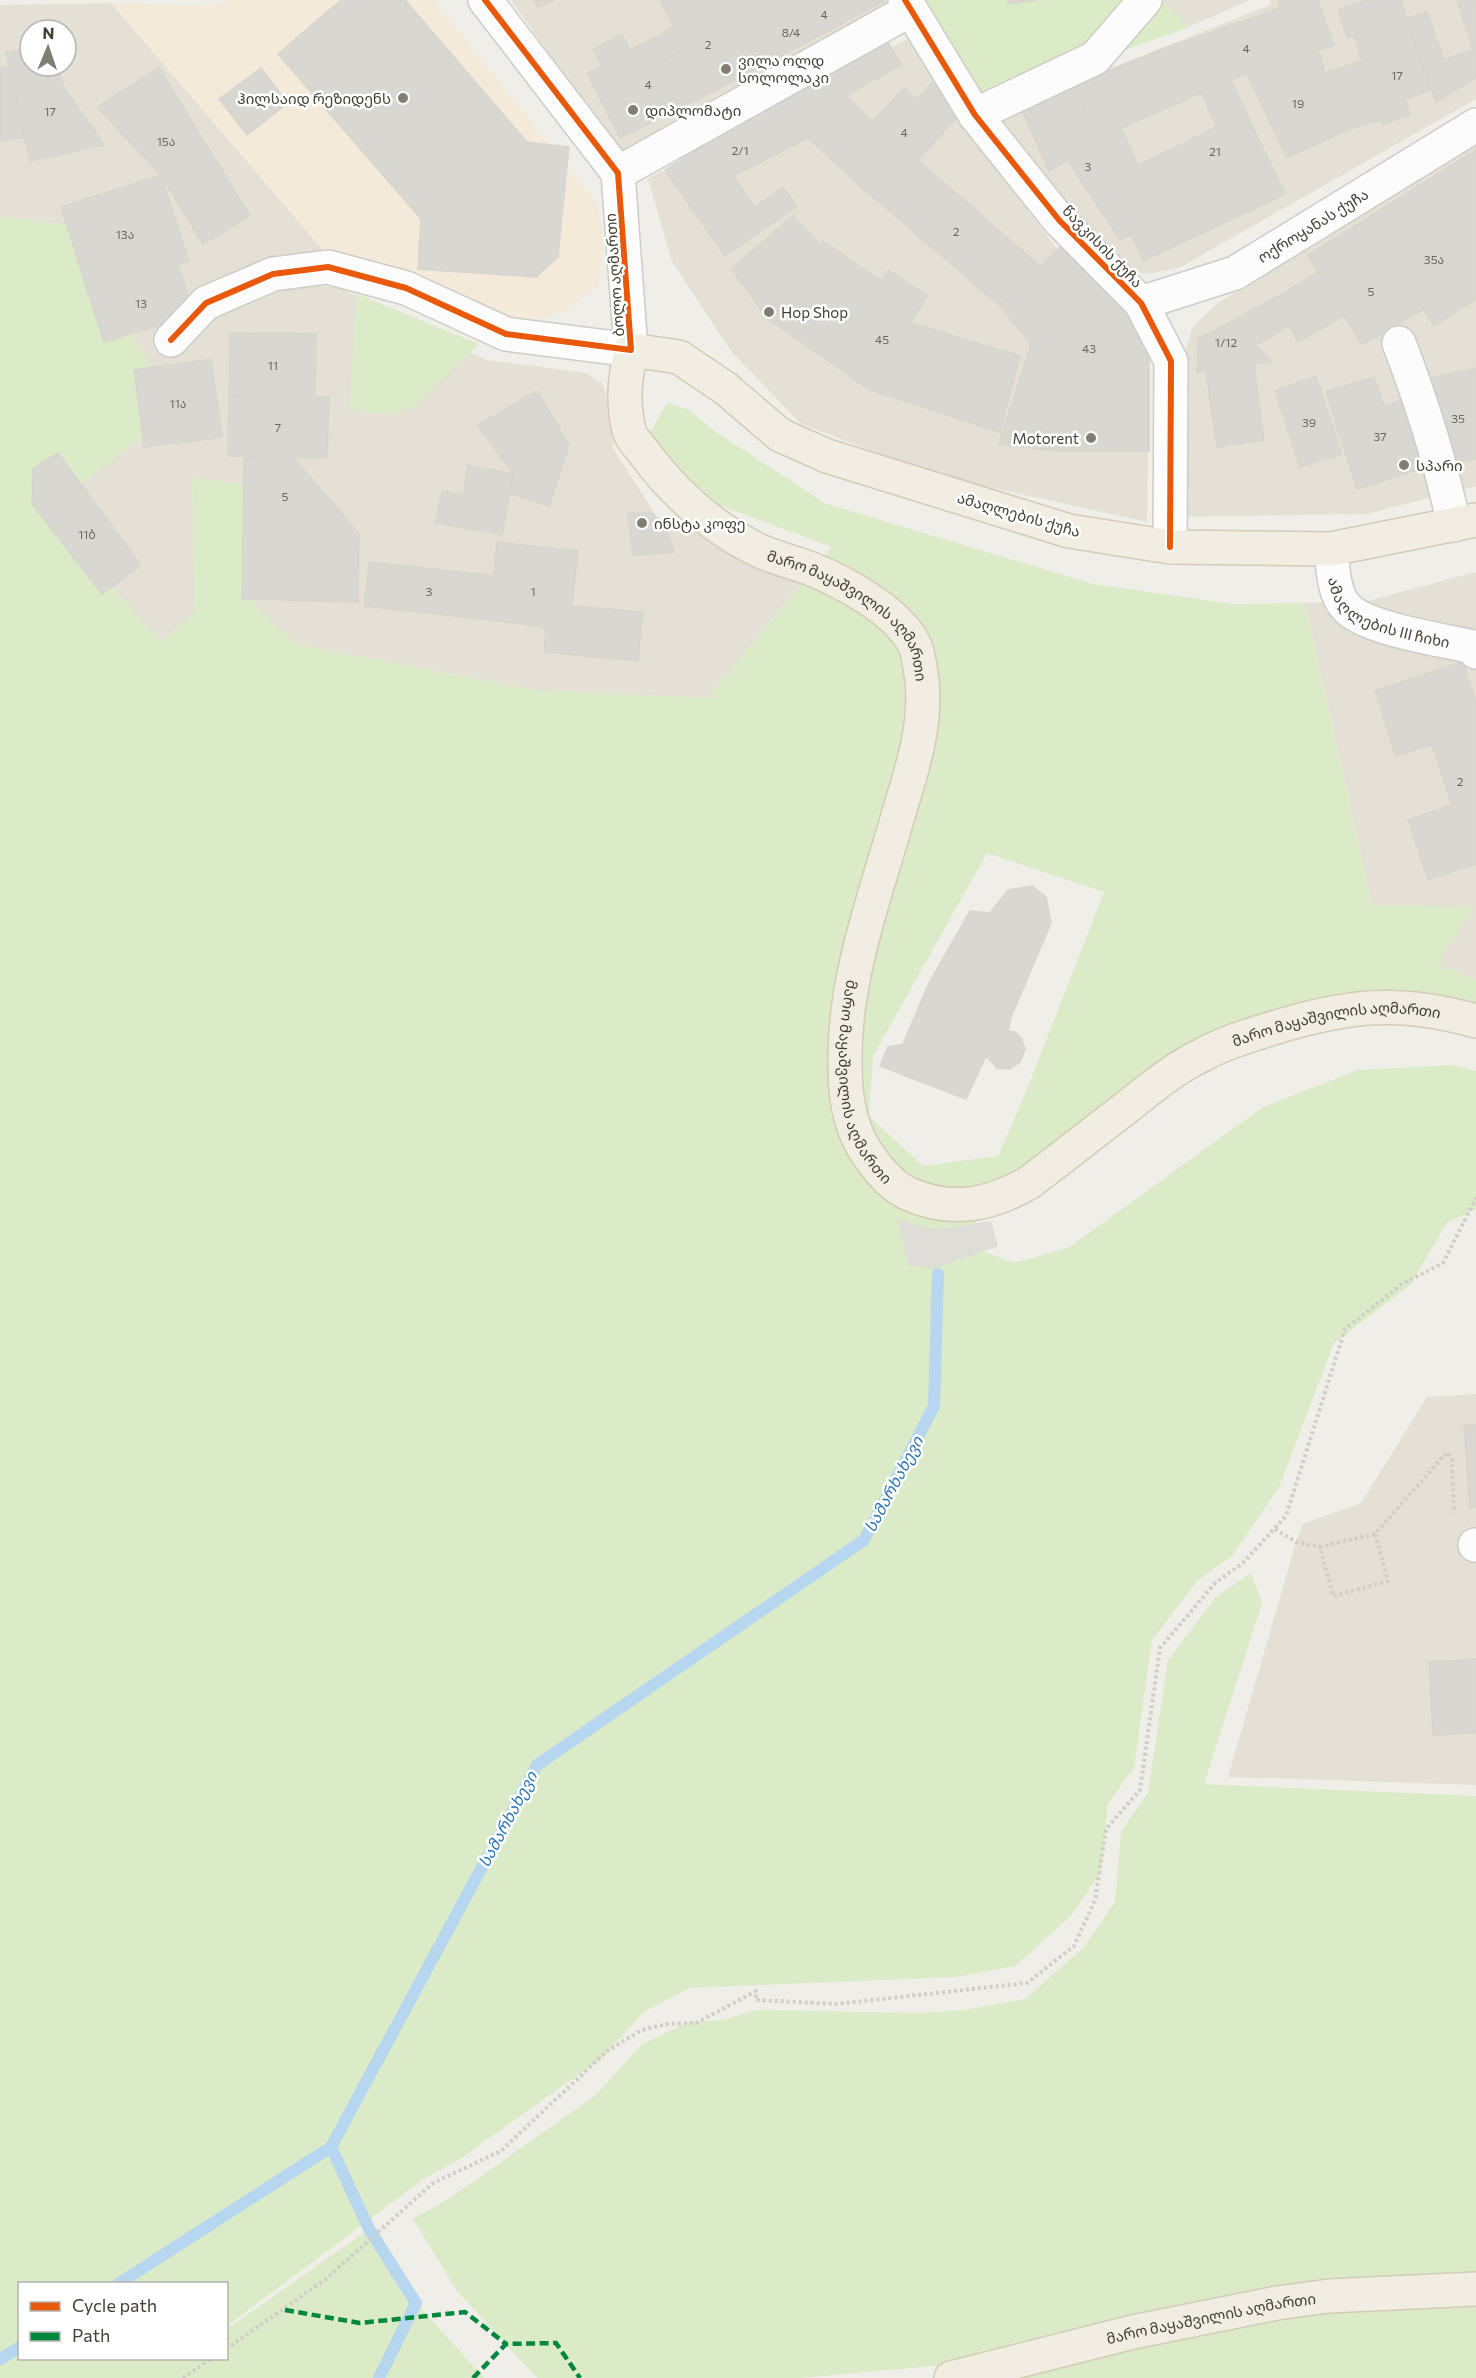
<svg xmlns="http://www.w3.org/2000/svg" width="1476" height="2378" font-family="Commissioner,'Noto Sans Georgian',sans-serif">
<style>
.residential{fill:#e4e0d5;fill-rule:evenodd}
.commercial{fill:#f3eada}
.green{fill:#dcebc7;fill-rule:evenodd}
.parking{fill:#dfddd8}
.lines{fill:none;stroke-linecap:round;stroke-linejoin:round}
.stream{stroke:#b7d6f0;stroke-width:12}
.building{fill:#d9d7d1;stroke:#d8d5ce;stroke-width:1.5;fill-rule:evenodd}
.minor-casing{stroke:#ceccc6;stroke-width:36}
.major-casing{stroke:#d3cbb5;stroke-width:36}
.path{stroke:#d1cec9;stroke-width:4;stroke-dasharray:3 3;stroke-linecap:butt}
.minor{stroke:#fdfcfc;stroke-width:33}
.major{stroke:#f1ede2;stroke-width:33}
.quiet{stroke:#00873e;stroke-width:4.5;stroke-dasharray:9 4.5;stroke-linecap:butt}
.cycleway-casing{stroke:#fff;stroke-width:10}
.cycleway{stroke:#e8590c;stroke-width:6}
.poi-dot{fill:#827d73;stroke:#fff;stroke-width:2}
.labels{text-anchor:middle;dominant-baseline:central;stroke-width:5;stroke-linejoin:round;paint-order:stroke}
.number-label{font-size:12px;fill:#6c665c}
.poi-label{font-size:15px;fill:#464034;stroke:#fff;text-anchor:start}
.street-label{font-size:15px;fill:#464034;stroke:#fff}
.water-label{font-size:16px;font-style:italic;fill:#2a74b5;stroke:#fff}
</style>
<rect width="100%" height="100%" fill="#f0eee8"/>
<g class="residential">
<path d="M511 0H892L893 2 620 155Z"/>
<path d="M1161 0H1250L1189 27Z"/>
<path d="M1271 0H1476V99L1179 268 1145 274 1119 265 1063 213 997 113 1270 5Z"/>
<path d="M111 3 328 256 217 310 261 291 297 284 340 288 486 360 586 373 602 383 611 409 613 448 656 516 806 578 707 698 535 690 295 644 254 605 250 486 192 478 195 612 161 642 45 512 176 410 66 225 0 216V5ZM30 30H66V66H30Z"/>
<path d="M911 37 996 168 1057 249 1114 310 1149 388 1147 522 931 474 800 423 730 350 672 261 648 179Z"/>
<path d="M1476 140V486L1367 514 1186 517 1187 345 1193 326 1219 302 1327 238Z"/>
<path d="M1476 572V980L1436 964 1473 907 1372 905 1305 603 1367 601Z"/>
<path d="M1476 1394V1785L1228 1777 1296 1542 1303 1524 1361 1503 1427 1397Z"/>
</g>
<path class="commercial" d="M230 0H433L598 206 603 239 599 286 564 311 535 320 482 312 328 256 111 3 212 6Z"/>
<g class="green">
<path d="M916 0H1161L1189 27 983 102Z"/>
<path d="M0 216 66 225 176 410 46 512 161 642 195 612 192 477 250 486 254 605 295 644 535 690 707 698 832 547 716 504 663 459 650 432 667 403 689 410 716 432 824 503 1093 584 1233 604 1305 603 1372 905 1474 907 1436 964 1476 980V1021L1449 1013 1236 1040 987 1201 965 1244 1014 1263 1068 1248 1263 1107 1358 1070 1454 1065 1476 1071V1209L1447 1223 1410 1285 1334 1343 1279 1487 1232 1556 1198 1580 1152 1640 1134 1767 1108 1804 1101 1872 1071 1916 1015 1966 956 1977 690 1988 645 2011 602 2058 461 2158 425 2178 227 2326 226 2284H20V2358H226L227 2329 369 2229 416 2303 484 2378H0ZM987 853 1104 892 1026 1092 998 1156 923 1166 869 1116 873 1056Z"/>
<path d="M357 294 479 344 414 406 388 414 349 409Z"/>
<path d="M1251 1573 1262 1603 1204 1784 1476 1796V2277L967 2363 800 2378H537L457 2291 413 2219 450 2198 596 2095 641 2045 688 2022 723 2020 757 2010 921 2013 964 2010 1025 1999 1084 1947 1115 1902 1121 1831 1148 1793 1168 1660 1216 1597Z"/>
<path d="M1476 2289V2378H951L1133 2332Z"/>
</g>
<path class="parking" d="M897 1218 919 1226 942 1229 991 1221 998 1246 934 1269 908 1265Z"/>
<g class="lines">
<g class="stream">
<path d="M118 2284 331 2147"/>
<path d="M0 2359 20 2347"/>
<path d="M379 2378 416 2303 369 2229 331 2147 537 1765 864 1540 934 1406 938 1274"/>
</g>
</g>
<g class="building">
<path d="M341 0H405L527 142 569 147 558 257 536 277 418 269 421 219 278 54Z"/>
<path d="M534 0H555L538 7Z"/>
<path d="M660 0H745L768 63 708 94 686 49 663 61 652 39 674 27Z"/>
<path d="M745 0H883L884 1 768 63Z"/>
<path d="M1008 0H1037L1008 4Z"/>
<path d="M1278 0H1314L1280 8Z"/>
<path d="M1318 0 1334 45 1230 80 1227 72 1175 92 1158 51 1280 8Z"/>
<path d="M1368 0H1401L1407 18 1347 38 1338 10Z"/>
<path d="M1457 0H1476V60L1473 50Z"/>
<path d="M1427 12 1444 60 1473 50 1476 60V77L1436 102 1407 18Z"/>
<path d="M1407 18 1431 90 1405 99 1410 115 1383 124 1354 36Z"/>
<path d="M622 34 630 50 652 39 663 61 686 49 708 94 620 138 587 73 602 66 593 49Z"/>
<path d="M885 37 901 65 845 96 874 122 834 162 808 138 733 176 755 207 783 187 797 206 725 256 665 170 778 97Z"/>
<path d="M30 48V66H57L63 86 104 145 30 161 6 52Z"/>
<path d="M1318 50 1345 131 1287 158 1247 74Z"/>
<path d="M1158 51 1175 92 1227 72 1285 194 1144 261 1131 235 1074 85ZM1201 93 1217 127 1138 165 1121 128Z"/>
<path d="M1362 61 1382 119 1345 131 1325 73Z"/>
<path d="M9 66 24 137 0 142V68Z"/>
<path d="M159 68 250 216 203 244 161 175 97 107Z"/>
<path d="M261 68 288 103 247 135 219 99Z"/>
<path d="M939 75 966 107 918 160 897 142 859 185 834 162 904 88 917 100Z"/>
<path d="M1074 85 1131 235 1120 239 1068 161 1049 171 1021 108Z"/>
<path d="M897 142 1039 265 1000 306 859 185Z"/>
<path d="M1476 150V299L1434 326 1366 219Z"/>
<path d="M161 175 189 261 88 293 61 207Z"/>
<path d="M792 216 820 244 767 318 732 269Z"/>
<path d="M1366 219 1424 309 1362 345 1308 255Z"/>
<path d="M1068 239 1140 320 1149 352V451H1059L999 444 1031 345 1000 306Z"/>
<path d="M823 241 881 281 888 270 927 296 911 323 1020 356 1000 432 870 390 767 318Z"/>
<path d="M178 264 194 314 104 342 88 293Z"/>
<path d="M1319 272 1344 316 1298 342 1273 299Z"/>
<path d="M1273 299 1289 326 1256 345 1240 317Z"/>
<path d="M1240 317 1256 345 1271 362 1197 372 1198 339Z"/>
<path d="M230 333 316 334 315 397 229 395Z"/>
<path d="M211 359 222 437 144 447 134 370Z"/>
<path d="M1254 364 1259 401 1211 407 1206 370Z"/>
<path d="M1476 368V459L1451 464 1431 378Z"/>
<path d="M1316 376 1342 454 1300 467 1275 391Z"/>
<path d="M1374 377 1384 406 1408 398 1430 466 1357 489 1326 392Z"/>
<path d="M537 391 569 445 549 506 508 493 513 474 478 425Z"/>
<path d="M229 395 329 397 327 458 228 456Z"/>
<path d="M1259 401 1264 440 1217 447 1211 407Z"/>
<path d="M58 453 141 565 102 594 32 504 33 469Z"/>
<path d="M244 457 294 458 359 534 358 602 242 599Z"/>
<path d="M467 465 513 474 502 535 435 523 442 491 464 494Z"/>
<path d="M628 513H653L656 518 663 521 674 552 633 555Z"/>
<path d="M497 542 578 551 572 606 643 612 638 661 544 652 546 627 489 620Z"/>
<path d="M369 562 493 576 489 620 364 606Z"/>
<path d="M1463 662 1476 702V864L1428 880 1408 820 1452 805 1432 744 1396 756 1375 691Z"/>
<path d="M1032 886 1046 897 1051 923 1011 1017 1008 1031 1015 1032 1021 1038 1025 1049 1020 1062 1010 1069 997 1068 986 1056 966 1099 880 1066 888 1047 903 1044 929 983 970 911 990 913 1008 890Z"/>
<path d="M1476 1425V1507L1470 1508 1464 1426Z"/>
<path d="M1476 1659V1733L1433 1735 1429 1662Z"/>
</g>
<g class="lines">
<defs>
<g id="minor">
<path d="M905 0 975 115 1059 220 1141 303 1171 361 1170 547"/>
<path d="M975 115 1095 58 1145 0"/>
<path d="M618 173 910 10"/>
<path id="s1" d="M1141 303 1235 273 1476 125"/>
<path d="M171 340 206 303 273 274 328 267 406 288 506 334 631 350 618 173 485 0"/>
<path d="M1399 343C1422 403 1441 463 1454 525"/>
<path id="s2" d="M1331 549C1333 567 1333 593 1346 607 1365 629 1443 640 1473 647L1476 652"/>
<path d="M1475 1545H1476"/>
</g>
<g id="major">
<path id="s3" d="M1476 520 1331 549 1170 547 1069 531 827 456 780 435 725 388 679 357 631 350C625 379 622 400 629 430 631 439 640 447 645 454 675 494 714 529 760 551 775 558 793 562 809 568 842 581 900 612 915 646 919 656 920 669 922 680 927 727 911 772 898 816 875 897 843 980 845 1066 845 1099 850 1132 871 1159 881 1173 893 1187 909 1194 952 1213 991 1205 1030 1182 1062 1157 1095 1132 1127 1107 1151 1088 1175 1068 1202 1055 1224 1043 1247 1036 1270 1029 1347 1005 1398 999 1476 1021"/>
<path id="s4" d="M951 2378 1133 2332 1277 2303 1329 2296 1476 2289"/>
</g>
</defs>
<use href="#minor" class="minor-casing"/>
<use href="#major" class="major-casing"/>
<g class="path">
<path d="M1275 1529 1296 1542 1320 1547"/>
<path d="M1375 1534 1388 1581 1333 1596 1320 1547 1375 1534 1447 1452 1452 1459 1454 1513"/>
<path d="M226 2349 326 2279 433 2183 501 2151 607 2051 642 2030 667 2024 696 2023 756 1991V2000L837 2004 1027 1983 1074 1946 1095 1900 1106 1829 1140 1790 1160 1648 1216 1582 1242 1564 1286 1516 1345 1329 1402 1284 1443 1263 1476 1198"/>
<path d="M183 2378 212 2358"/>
</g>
<use href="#minor" class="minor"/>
<use href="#major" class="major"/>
<g class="quiet">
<path d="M285 2310 360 2323 465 2312 506 2344"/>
<path d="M473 2378 506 2344 556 2343 580 2378"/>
</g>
<defs>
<g id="cycleway">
<path d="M905 0 975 115 1059 220 1141 303 1171 361 1170 547"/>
<path d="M171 340 206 303 273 274 328 267 406 288 506 334 631 350 618 173 485 0"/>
</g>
</defs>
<use href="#cycleway" class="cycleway-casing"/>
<use href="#cycleway" class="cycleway"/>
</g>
<g class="poi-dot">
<circle cx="726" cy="69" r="6"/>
<circle cx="403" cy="98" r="6"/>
<circle cx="633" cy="110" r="6"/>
<circle cx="769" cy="312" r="6"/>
<circle cx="1091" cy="438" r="6"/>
<circle cx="1404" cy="465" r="6"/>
<circle cx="642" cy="523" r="6"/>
</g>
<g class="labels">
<g class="number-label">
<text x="824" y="14">4</text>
<text x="791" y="32">8/4</text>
<text x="708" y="44">2</text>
<text x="1246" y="48">4</text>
<text x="1397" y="75">17</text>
<text x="648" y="84">4</text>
<text x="1298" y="103">19</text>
<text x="50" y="111">17</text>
<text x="904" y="132">4</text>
<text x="166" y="141">15ა</text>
<text x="740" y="150">2/1</text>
<text x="1215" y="151">21</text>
<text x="1088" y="166">3</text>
<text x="956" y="231">2</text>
<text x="125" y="234">13ა</text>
<text x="1434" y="259">35ა</text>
<text x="1371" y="291">5</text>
<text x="141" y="303">13</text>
<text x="882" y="339">45</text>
<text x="1226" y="342">1/12</text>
<text x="1089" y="348">43</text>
<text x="273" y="365">11</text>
<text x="178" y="403">11ა</text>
<text x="1458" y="418">35</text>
<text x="1309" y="422">39</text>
<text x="278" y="427">7</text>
<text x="1380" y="436">37</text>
<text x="285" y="496">5</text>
<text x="87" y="534">11ბ</text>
<text x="429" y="591">3</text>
<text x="533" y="591">1</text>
<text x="1460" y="781">2</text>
</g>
<g class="poi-label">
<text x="738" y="60">ვილა ოლდ<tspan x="738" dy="17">სოლოლაკი</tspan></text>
<text x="391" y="98" text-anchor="end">ჰილსაიდ რეზიდენს</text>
<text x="645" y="110">დიპლომატი</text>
<text x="781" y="312">Hop Shop</text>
<text x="1079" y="438" text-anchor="end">Motorent</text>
<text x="1416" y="465">სპარი</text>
<text x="654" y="523">ინსტა კოფე</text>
</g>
<g class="street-label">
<text stroke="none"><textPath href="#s1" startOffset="190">ოქროყანას ქუჩა</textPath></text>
<text transform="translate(1103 246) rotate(46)">წავკისის ქუჩა</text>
<text transform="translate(614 275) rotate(-94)">ბოლო აღმართი</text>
<text transform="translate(1019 514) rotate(16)">ამაღლების ქუჩა</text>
<text stroke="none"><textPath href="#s2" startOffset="100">ამაღლების III ჩიხი</textPath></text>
<text stroke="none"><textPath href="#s3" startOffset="1269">მარო მაყაშვილის აღმართი</textPath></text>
<text stroke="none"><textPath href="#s3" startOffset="2402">მარო მაყაშვილის აღმართი</textPath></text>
<text stroke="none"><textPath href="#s3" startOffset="1791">მარო მაყაშვილის აღმართი</textPath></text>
<text stroke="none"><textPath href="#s4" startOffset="267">მარო მაყაშვილის აღმართი</textPath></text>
</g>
<g class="water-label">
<text transform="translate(893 1484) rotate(-62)">სამარხახევი</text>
<text transform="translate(507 1819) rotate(-62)">სამარხახევი</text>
</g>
</g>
<rect x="18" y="2282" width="210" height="78" fill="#ffffff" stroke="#b5b3ae" stroke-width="1.5"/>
<rect x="30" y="2302" width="30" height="9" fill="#e8590c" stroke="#b5b3ae" stroke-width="1.5"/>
<text x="72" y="2312" font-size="18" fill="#464034">Cycle path</text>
<rect x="30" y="2332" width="30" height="9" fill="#00873e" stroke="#b5b3ae" stroke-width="1.5"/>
<text x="72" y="2342" font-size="18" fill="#464034">Path</text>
<g transform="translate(48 48) rotate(2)"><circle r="28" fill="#ffffff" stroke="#b5b3ae" stroke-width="1.5"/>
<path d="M0-4.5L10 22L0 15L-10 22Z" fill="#827d73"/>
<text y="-9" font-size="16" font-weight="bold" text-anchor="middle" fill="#464034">N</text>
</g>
</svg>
